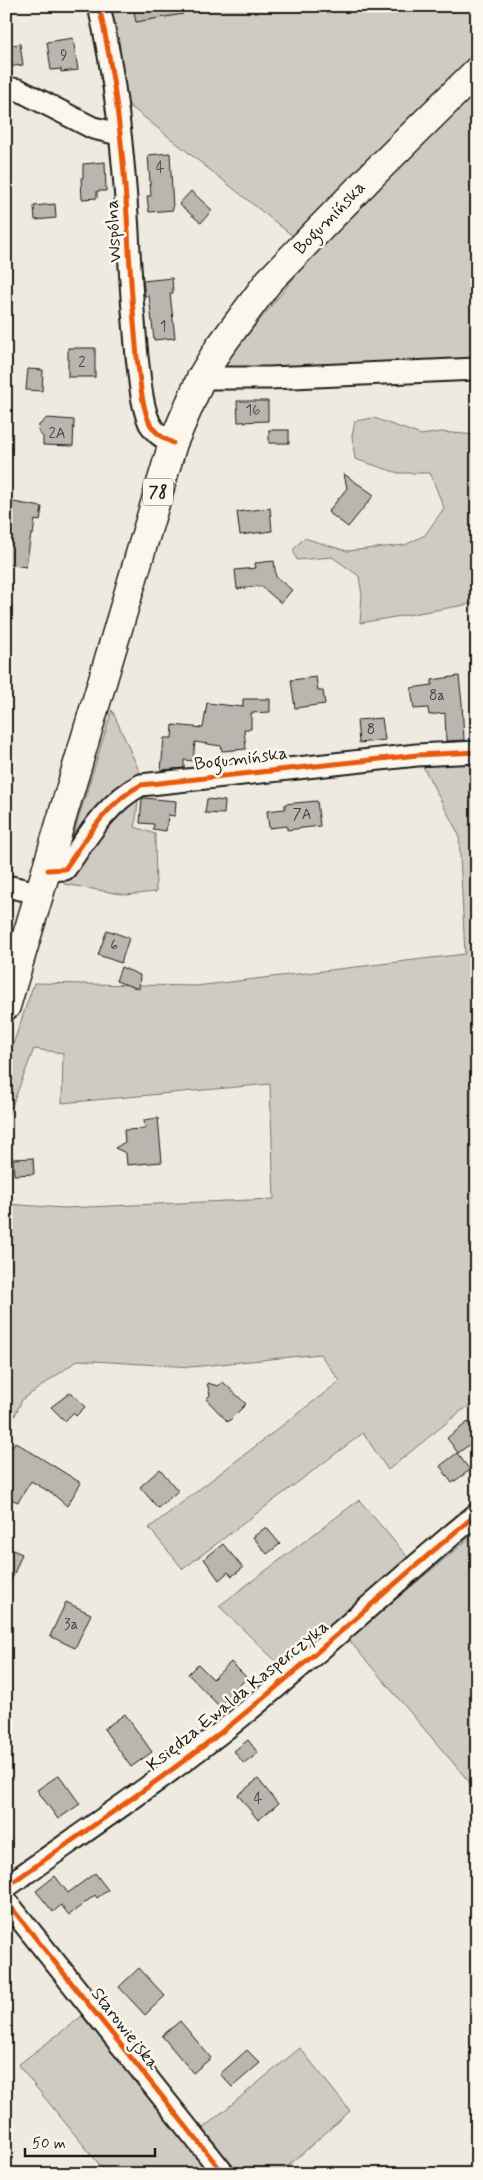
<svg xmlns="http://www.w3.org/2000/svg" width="483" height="2180" font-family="Mynerve,sans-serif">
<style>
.green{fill:#ceccc2;stroke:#75746f}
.building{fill:#b9b6af;stroke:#1c1c1c}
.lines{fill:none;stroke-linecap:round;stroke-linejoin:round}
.minor-casing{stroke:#1c1c1c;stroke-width:25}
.major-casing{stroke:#1c1c1c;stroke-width:31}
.minor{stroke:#fbf7ec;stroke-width:21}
.major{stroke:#fbf7ec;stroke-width:28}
.cycleway-casing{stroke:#fbf7ec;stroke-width:8}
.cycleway{stroke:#e8590c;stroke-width:5}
.labels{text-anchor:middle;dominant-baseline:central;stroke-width:5;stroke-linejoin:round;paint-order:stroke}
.number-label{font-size:15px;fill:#434241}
.shield{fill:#fbf7ec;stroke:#5f5e5a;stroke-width:1}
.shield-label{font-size:16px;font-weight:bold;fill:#1c1c1c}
.street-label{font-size:18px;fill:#1c1c1c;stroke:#fbf7ec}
</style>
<rect width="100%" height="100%" fill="#eeeadf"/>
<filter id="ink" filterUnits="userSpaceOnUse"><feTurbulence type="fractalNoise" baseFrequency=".02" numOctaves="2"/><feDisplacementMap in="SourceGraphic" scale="10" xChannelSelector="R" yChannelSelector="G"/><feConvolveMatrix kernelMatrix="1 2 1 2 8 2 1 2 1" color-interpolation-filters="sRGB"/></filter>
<g filter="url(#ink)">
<g class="green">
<path d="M111 6H477V52L294 237 115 94 120 46Z"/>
<path d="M477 91V363L215 371 238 347 314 253Z"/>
<path d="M374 418 421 435 441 432 477 435V603L360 623 362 595 359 576 332 557 297 560 293 550 304 538 347 551 405 545 425 535 444 508 430 473H398L355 459 352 436 355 421Z"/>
<path d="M112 710 141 775 135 827 155 834 156 892 126 895 64 884 68 852Z"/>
<path d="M477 752V1402L461 1411 388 1470 363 1433 183 1569 149 1528 340 1381 320 1354 191 1367 78 1360 22 1400 6 1435V1204L63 1208 274 1199 270 1084 62 1103 63 1053 34 1049 6 1121V1065L34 983 196 986 465 954 459 835 417 755Z"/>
<path d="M359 1500 411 1561 285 1670 219 1606Z"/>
<path d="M477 1532V1791L348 1639Z"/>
<path d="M82 2016 212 2174H107L18 2065Z"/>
<path d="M300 2048 350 2111 279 2174H239L203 2128Z"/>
</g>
<g class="building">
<path d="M133 6H182L183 14 136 22Z"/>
<path d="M73 38 78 70 61 72V69L51 70 47 42Z"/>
<path d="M20 44 23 65 6 67V46Z"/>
<path d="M170 153 173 210 149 212 147 196H151L148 155Z"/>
<path d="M105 162 106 191H97V198L82 199 81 178H83V164Z"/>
<path d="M191 191 212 210 201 223 179 204Z"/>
<path d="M55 204 56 218 35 220 34 206Z"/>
<path d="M172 278 173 293H170L175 338 154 340 149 296H145L143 281Z"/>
<rect x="68" y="348" width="27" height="29"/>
<path d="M28 369 43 370 42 391 26 390Z"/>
<path d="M237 401H268V421L238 422Z"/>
<path d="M47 418 74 420 73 446 43 445V437L38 431 39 425Z"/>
<rect x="269" y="430" width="20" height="13"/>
<path d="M344 474 374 495 348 527 328 512 347 488Z"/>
<path d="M13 502 42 507 40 521 35 520 33 535 31 534 26 567 6 564Z"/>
<path d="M270 508 272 531 240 535 237 512Z"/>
<path d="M274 561 276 577 292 590 281 603 261 586 237 589 235 570 256 568 255 563Z"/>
<path d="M459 676 462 703 464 740 446 741 445 713 429 715 428 708 414 709 411 688 432 685V680Z"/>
<path d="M316 677 318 691H323L325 704 295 708 291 680Z"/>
<path d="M243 699H270V712L251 713V729H244L246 749 222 751 221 746 195 742 193 761 184 760V768L161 770 164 738H172L173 725 203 728 207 703 243 707Z"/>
<path d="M382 718 385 740 359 743 357 720Z"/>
<path d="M144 798 176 801 175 816 168 815 166 831 153 829 154 824 140 823 142 799Z"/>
<path d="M207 799 225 801 224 814 205 813Z"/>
<path d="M317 801 320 826 287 830V826L269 828 267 811 285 809V804Z"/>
<path d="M107 930 129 938 121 963 98 955Z"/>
<path d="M121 967 140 975 139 989 116 981Z"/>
<path d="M158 1118 162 1162 127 1165 126 1153 115 1148 125 1142 124 1130 145 1129 144 1120Z"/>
<path d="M33 1158 34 1174 14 1175 13 1159Z"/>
<path d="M223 1382 246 1404 228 1422 206 1399 210 1395 207 1383 218 1386Z"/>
<path d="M71 1392 85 1407 76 1416 73 1413 65 1421 51 1407Z"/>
<path d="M468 1422 477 1434V1439L458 1453 447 1438Z"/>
<path d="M15 1442 81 1483 67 1506 53 1494 31 1481 18 1502 6 1497V1458Z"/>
<path d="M457 1453 470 1470 452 1483 440 1466Z"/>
<path d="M160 1469 178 1491 158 1508 140 1487Z"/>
<path d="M266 1527 280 1544 267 1554 253 1537Z"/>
<path d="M223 1544 243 1568 232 1576 228 1572 219 1580 204 1559Z"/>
<path d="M6 1547 22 1554 7 1591H6Z"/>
<path d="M66 1602 91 1614 75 1648 50 1636Z"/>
<path d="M231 1662 247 1678 219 1706 188 1674 198 1664 213 1679Z"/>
<path d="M125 1714 152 1752 131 1767 104 1729Z"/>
<path d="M248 1740 258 1753 244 1764 234 1751Z"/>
<path d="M59 1775 80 1804 58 1819 37 1790Z"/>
<path d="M258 1779 278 1804 258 1820 238 1795Z"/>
<path d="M95 1873 108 1890 97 1898 95 1895 69 1915 61 1905 53 1912 36 1891 55 1876 68 1893Z"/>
<path d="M139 1968 165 1996 145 2015 119 1987Z"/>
<path d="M180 2021 211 2058 193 2073 162 2036Z"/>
<path d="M247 2050 260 2063 232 2087 220 2074Z"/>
</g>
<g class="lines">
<defs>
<g id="minor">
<path d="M99 6C116 80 124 156 128 232 130 274 133 315 137 357 140 379 141 404 150 424 155 433 164 439 173 443"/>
<path d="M6 88 19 90 93 128 119 134"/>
<path d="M201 378H270L477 369"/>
<path d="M48 870 65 869C87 838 106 803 141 785L417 755 477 752"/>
<path d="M6 886 39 893"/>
<path d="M6 1887C82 1833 160 1781 233 1723 316 1656 394 1582 477 1514"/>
<path d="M6 1901 224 2174"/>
</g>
<path id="major" d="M6 1006 173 443 201 378 219 348 269 281 374 173 477 71"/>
</defs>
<use href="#minor" class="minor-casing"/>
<use href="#major" class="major-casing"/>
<use href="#minor" class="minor"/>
<use href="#major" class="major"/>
<defs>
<g id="cycleway">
<path d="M99 6C116 80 124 156 128 232 130 274 133 315 137 357 140 379 141 404 150 424 155 433 164 439 173 443"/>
<path d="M48 870 65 869C87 838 106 803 141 785L417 755 477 752"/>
<path d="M6 1887C82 1833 160 1781 233 1723 316 1656 394 1582 477 1514"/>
<path d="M6 1901 224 2174"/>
</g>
</defs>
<use href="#cycleway" class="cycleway-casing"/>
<use href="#cycleway" class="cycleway"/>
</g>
</g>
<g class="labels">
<g class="number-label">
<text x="64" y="56">9</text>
<text x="160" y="168">4</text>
<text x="163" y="327">1</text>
<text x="82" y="363">2</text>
<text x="253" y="411">16</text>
<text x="57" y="434">2A</text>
<text x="437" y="696">8a</text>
<text x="371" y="730">8</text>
<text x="302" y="815">7A</text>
<text x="114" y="946">6</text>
<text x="71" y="1625">3a</text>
<text x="258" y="1799">4</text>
</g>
<rect class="shield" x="143" y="478.5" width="30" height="27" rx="4"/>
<g class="shield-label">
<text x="158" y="492">78</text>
</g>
<g class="street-label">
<text transform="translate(330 218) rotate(-46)">Bogumińska</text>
<text transform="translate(114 231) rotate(-93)">Wspólna</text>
<text transform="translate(241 759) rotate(-7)">Bogumińska</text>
<text transform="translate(238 1696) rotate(-39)">Księdza Ewalda Kasperczyka</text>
<text transform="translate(125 2029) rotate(52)">Starowiejska</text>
</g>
</g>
<rect width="483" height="2180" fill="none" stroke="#fbf7ec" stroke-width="25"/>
<rect x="12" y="12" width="458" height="2155" fill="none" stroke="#1c1c1c" stroke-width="2" filter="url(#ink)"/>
<path d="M25 2148v8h130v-8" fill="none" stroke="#1c1c1c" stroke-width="2.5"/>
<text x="32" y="2148" font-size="15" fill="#1c1c1c" stroke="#fbf7ec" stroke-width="4" paint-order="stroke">50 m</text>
</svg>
